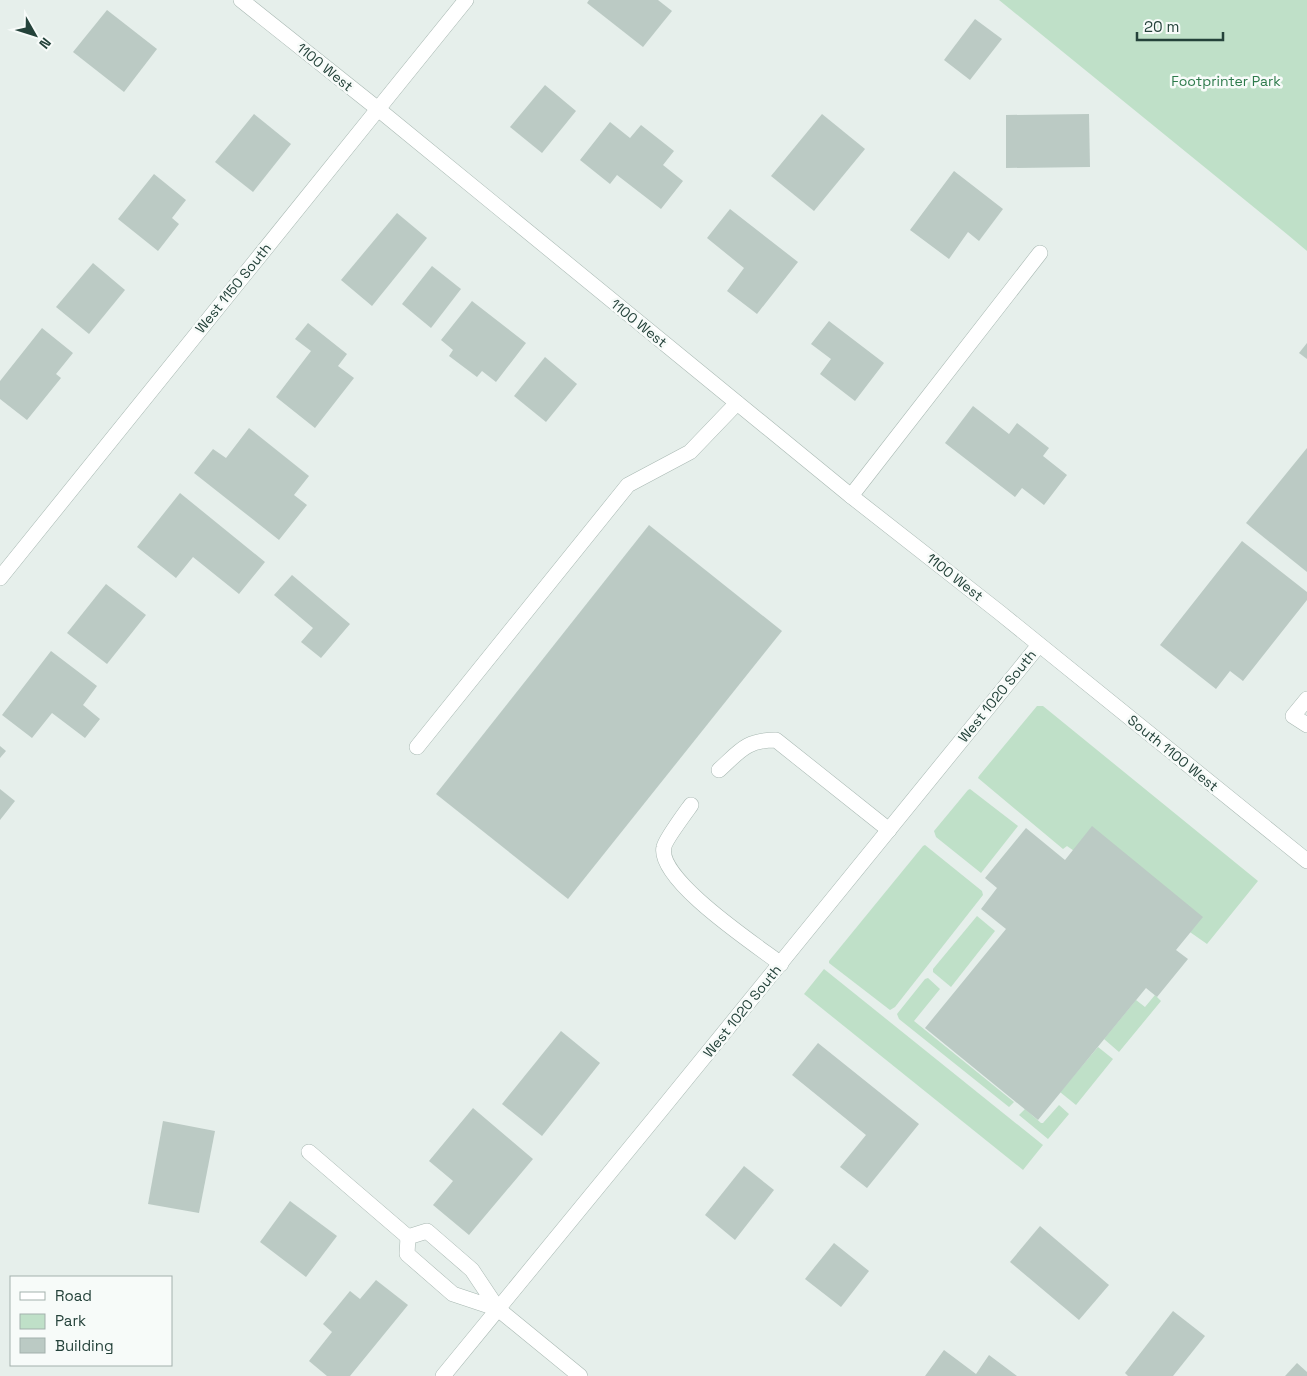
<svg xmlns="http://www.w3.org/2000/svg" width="1307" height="1376" font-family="'Space Grotesk',sans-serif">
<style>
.green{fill:#bfe0c8}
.building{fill:#bbcac4}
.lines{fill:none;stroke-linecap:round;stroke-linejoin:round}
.service-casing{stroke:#a8b8b2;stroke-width:16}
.minor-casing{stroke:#a8b8b2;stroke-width:16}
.tertiary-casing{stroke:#a8b8b2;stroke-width:16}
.service{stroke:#fff;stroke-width:15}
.minor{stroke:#fff;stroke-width:15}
.tertiary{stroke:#fff;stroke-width:15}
.labels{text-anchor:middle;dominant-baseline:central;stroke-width:5;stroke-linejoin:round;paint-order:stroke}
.street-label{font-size:14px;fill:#24423a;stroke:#f7fbf9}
.park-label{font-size:14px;fill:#2d7a4b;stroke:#f7fbf9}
</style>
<rect width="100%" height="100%" fill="#e6efeb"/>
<g class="green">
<path d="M999 0H1307V251L1288 235Z"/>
<path d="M1037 706H1043L1258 881 1207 944 1067 846 1063 849 978 778 979 776Z"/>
<path d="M970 789 1018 826 981 873 936 837 934 831 968 790Z"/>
<path d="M925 845 982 891 983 895 895 1007 890 1010 829 963V961L923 846Z"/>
<path d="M977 916 995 931 951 987 933 972V969Z"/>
<path d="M824 969 1043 1145 1023 1170 804 994Z"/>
<path d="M928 978 940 989 914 1021 1014 1102 1009 1107 899 1019 897 1014 925 979Z"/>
<path d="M1155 995 1161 1001 1119 1052 1104 1039 1136 1000 1145 1007Z"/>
<path d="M1098 1047 1113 1059 1076 1105 1060 1092Z"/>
<path d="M1059 1105 1069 1114 1048 1139 1019 1115 1025 1109 1041 1123H1043Z"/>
</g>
<g class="building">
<path d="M589 0H658L672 11 643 47 587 3Z"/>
<path d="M107 10 157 49 124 92 73 52Z"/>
<path d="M975 19 1002 39 970 80 944 60Z"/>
<path d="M545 85 576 111 542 153 510 127Z"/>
<path d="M254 114 291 144 253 192 215 162Z"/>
<path d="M822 114 865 149 814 211 771 176Z"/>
<path d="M1089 114 1090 167 1006 168V115Z"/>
<path d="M610 122 630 138 641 125 674 151 663 165 683 181 661 209 617 175 610 184 580 160Z"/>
<path d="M954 171 1003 209 979 241 968 232 949 259 910 230Z"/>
<path d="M154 174 186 200 172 218 179 224 158 251 118 219Z"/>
<path d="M730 209 798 262 757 314 727 291 744 268 707 238Z"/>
<path d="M397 213 427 238 372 306 341 280Z"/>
<path d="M93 263 125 290 89 334 56 307Z"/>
<path d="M432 266 461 289 431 328 402 304Z"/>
<path d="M472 301 526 343 496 382 482 371 477 377 449 356 453 350 441 340Z"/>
<path d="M829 321 884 363 855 401 820 374 831 359 811 344Z"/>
<path d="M308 323 347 354 338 366 354 378 315 428 276 397 311 351 295 339Z"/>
<path d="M42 328 73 353 56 374 61 378 27 420 0 399V381Z"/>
<path d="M1307 343V359L1299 353Z"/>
<path d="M545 357 577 384 546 422 514 396Z"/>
<path d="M973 406 1009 434 1017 423 1049 448 1043 456 1067 475 1044 505 1022 488 1015 497 945 443Z"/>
<path d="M249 428 309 476 294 495 307 505 279 540 194 473 213 449 226 458Z"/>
<path d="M1307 448V572L1246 523Z"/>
<path d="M180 493 265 562 239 594 193 557 176 578 137 547Z"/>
<path d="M649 525 782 631 568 899 436 794Z"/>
<path d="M1242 541 1307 592V600L1243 681 1230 671 1216 689 1160 645Z"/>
<path d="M292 575 350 624 321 658 301 642 313 628 274 595Z"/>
<path d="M106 584 146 615 107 664 67 633Z"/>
<path d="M51 651 97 686 83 705 100 719 85 738 52 713 32 738 2 715Z"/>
<path d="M0 746 6 751 0 758Z"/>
<path d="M0 789 15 801 0 820Z"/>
<path d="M1092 826 1203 917 1176 950 1188 959 1157 997 1146 988 1038 1120 925 1028 1006 929 981 909 997 888 985 878 1026 828 1065 860Z"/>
<path d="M561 1031 600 1063 542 1136 502 1104Z"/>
<path d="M818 1043 919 1124 867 1188 840 1167 866 1135 792 1075Z"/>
<path d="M473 1108 533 1159 469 1235 433 1205 453 1181 429 1161Z"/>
<path d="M163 1121 215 1131 199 1213 148 1204Z"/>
<path d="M744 1166 774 1190 735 1240 705 1215Z"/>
<path d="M290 1201 337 1236 306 1277 260 1242Z"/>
<path d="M1040 1226 1109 1285 1079 1320 1010 1262Z"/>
<path d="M834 1243 869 1271 841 1307 805 1279Z"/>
<path d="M376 1280 408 1305 350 1376H327L309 1361 332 1332 323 1324 350 1291 360 1299Z"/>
<path d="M1173 1311 1205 1336 1173 1376H1128L1125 1373Z"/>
<path d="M944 1350 976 1374 989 1355 1017 1376H925Z"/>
<path d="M1297 1363 1307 1372V1376H1285Z"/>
</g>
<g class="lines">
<defs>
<g id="service">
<path d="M1307 699 1293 716 1307 725"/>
<path d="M417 747 628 485 690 452 737 403"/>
<path d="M719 770C740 751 746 740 776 740L889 830"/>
<path d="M691 805C686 812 665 840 664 847 656 879 756 945 781 964"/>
<path d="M309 1152 408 1237"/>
<path d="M427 1231 472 1270 498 1309 453 1294 407 1254 408 1237Z"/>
</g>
<g id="minor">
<path d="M378 109 466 0"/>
<path d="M851 496 1040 253"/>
<path d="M498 1309 580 1376"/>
<path d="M443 1376 666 1104 1039 645"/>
</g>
<g id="tertiary">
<path d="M241 0 378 109 851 496 999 612 1307 861"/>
<path d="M0 578 378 109"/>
</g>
</defs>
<use href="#service" class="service-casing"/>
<use href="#minor" class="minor-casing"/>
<use href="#tertiary" class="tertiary-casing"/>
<use href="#service" class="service"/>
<use href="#minor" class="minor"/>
<use href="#tertiary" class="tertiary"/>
</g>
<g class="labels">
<g class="street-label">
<text transform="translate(325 67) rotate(39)">1100 West</text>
<text transform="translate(233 288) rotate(-51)">West 1150 South</text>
<text transform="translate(639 323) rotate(39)">1100 West</text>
<text transform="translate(955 577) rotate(38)">1100 West</text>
<text transform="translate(997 696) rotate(-51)">West 1020 South</text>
<text transform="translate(1173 753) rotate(39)">South 1100 West</text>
<text transform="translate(742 1011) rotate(-51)">West 1020 South</text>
</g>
<g class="park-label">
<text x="1226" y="81">Footprinter Park</text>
</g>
</g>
<rect x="10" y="1276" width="162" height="90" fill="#f7fbf9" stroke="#a3b1ad"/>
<rect x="20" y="1292" width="25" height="8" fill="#ffffff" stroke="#a3b1ad"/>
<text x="55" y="1301" font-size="15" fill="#24423a">Road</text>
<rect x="20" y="1314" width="25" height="15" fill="#bfe0c8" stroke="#a3b1ad"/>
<text x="55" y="1326" font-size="15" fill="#24423a">Park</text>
<rect x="20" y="1338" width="25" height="15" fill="#bbcac4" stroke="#a3b1ad"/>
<text x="55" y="1351" font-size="15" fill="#24423a">Building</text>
<g transform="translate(35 35) rotate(129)" stroke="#f7fbf9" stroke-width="4" paint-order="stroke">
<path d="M0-4L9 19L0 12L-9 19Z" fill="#24423a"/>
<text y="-8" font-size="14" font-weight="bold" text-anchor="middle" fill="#24423a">N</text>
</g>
<path d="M1137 32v8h86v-8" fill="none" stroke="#24423a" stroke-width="2.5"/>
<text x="1144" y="32" font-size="15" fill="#24423a" stroke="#f7fbf9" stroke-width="4" paint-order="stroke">20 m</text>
</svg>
